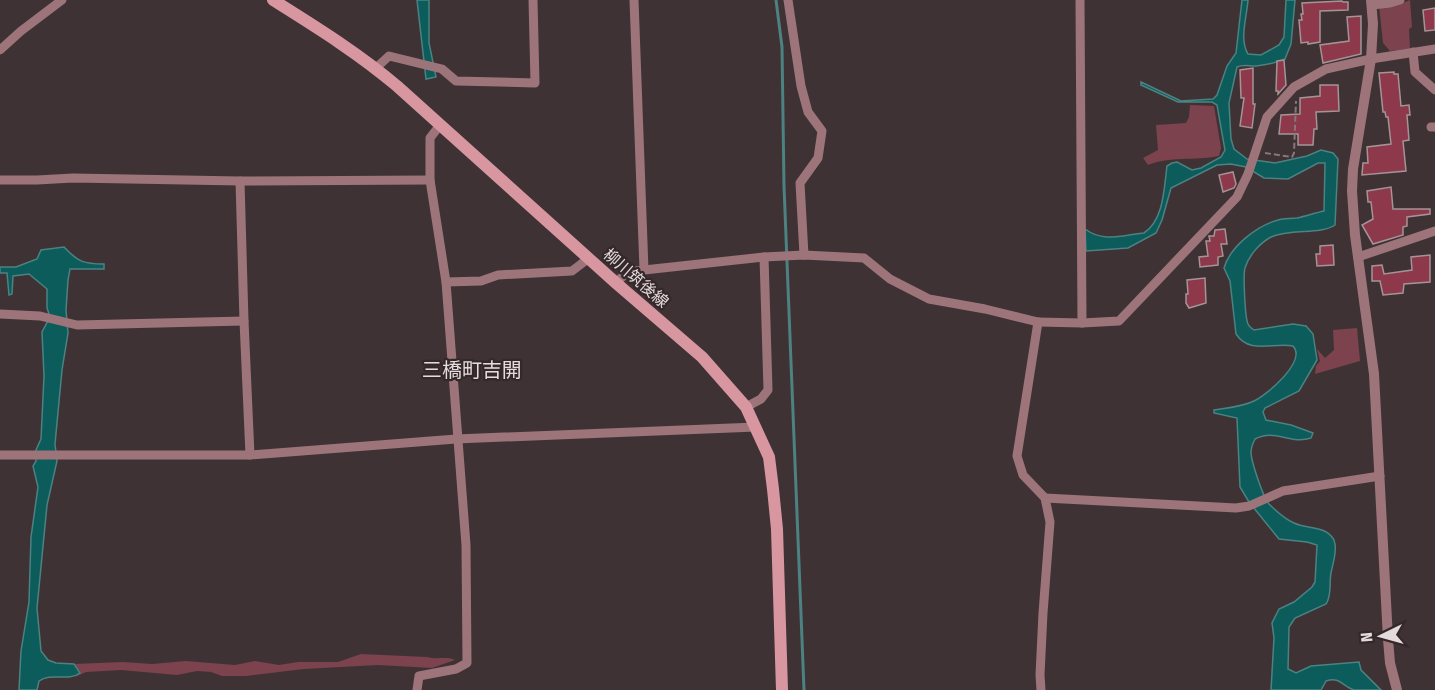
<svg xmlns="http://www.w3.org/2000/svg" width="1435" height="690" font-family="'Fira Sans Condensed','Noto Sans JP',sans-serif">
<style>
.green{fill:#7c424d}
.water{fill:#0b5c5b;stroke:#4c8282;stroke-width:1.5}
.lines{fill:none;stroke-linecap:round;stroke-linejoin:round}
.stream{stroke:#4c8282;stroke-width:3}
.building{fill:#8e384c;stroke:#a49496;stroke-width:1.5}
.path{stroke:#84797b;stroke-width:2;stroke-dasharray:6 3;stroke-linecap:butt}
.minor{stroke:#9d747a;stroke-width:9}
.tertiary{stroke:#9d747a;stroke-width:10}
.secondary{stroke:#d896a0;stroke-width:12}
.labels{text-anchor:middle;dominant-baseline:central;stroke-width:4.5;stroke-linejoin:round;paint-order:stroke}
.street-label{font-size:16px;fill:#e3dbdc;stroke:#35282a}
.quarter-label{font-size:20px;fill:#e3dbdc;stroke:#35282a}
</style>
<rect width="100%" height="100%" fill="#3f3234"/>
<g class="green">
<path d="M1410 0 1412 27 1409 29 1410 49 1390 51 1383 43 1379 6 1400 4Z"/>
<path d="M1190 105 1214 106 1221 148 1219 156C1194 161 1170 156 1148 165L1143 158 1158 150 1156 125 1186 123 1189 117Z"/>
<path d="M1357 328 1360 361 1315 374 1316 366 1320 361 1317 349 1325 358 1334 350 1333 330Z"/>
<path d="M361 654 427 657C436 660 447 656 455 660L432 668 378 665 304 669 246 676H222L211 672 197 671 177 675 121 670 86 672 75 677 80 672 74 664 123 662 152 664 186 661 235 665 255 661 279 665 298 662H338Z"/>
</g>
<g class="water">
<path d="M417 0H429V43L436 77 426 79Z"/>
<path d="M1242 0H1248C1247 16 1239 40 1248 54L1261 55 1279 45 1284 37 1286 0H1295L1291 44 1285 59C1276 63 1266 65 1256 66 1249 66 1243 64 1237 67L1229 103 1231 139 1234 149 1247 159 1275 163 1307 156 1321 150 1333 153 1338 159 1335 225C1320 235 1291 228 1271 237 1260 243 1249 255 1245 268 1243 275 1245 318 1248 324 1249 327 1251 328 1254 330L1293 324 1306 326 1313 334 1317 360 1299 391 1265 408 1263 412 1266 420 1291 425 1313 433 1311 438C1290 445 1275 428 1255 439 1253 443 1251 447 1251 452 1251 461 1263 497 1269 504 1276 511 1285 519 1294 523 1306 529 1324 526 1332 537 1339 545 1333 563 1331 573 1329 583 1332 596 1326 604L1295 618 1289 627 1288 669 1296 673 1311 666 1359 662 1361 670 1381 690C1373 690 1362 690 1354 690 1343 687 1340 676 1326 681L1321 690H1271L1274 638 1272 623 1279 609 1294 602 1312 587 1315 582 1317 545 1307 542 1279 539 1249 502 1240 487 1237 418 1214 413V410C1226 408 1242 407 1254 401 1268 394 1307 361 1293 346 1273 342 1250 355 1236 334L1230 281 1224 268C1230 247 1256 226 1278 220 1284 218 1291 219 1297 218 1306 216 1315 213 1324 211L1325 163H1318L1288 179 1264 178 1246 167 1231 164 1217 165 1171 188 1162 220 1156 233 1128 248 1086 251 1085 229C1104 243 1122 235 1144 233 1164 220 1164 188 1167 166L1172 163 1177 162 1192 170 1201 168 1221 157 1225 150 1217 105 1212 102H1178L1141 85V82L1181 101 1213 99 1217 95 1227 66 1236 53Z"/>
<path d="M64 247C78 262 84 264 104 264V269H70L68 280 66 310 68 333 62 370 55 444 57 461 47 505 37 608 41 651 48 660 56 663 74 664 80 673C68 682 51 672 39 681L37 690H19L21 651 29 602 31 537 38 487 33 466 36 461 35 452 41 439 44 376 42 332 50 317 47 308V289L29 274 13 276 12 294 9 295 7 273H0V267H16L37 259 41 250Z"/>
</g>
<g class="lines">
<path class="stream" d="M776 0 782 47 784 186 804 690"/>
</g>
<g class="building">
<path d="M1342 1 1343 2H1348V10L1320 11V42L1308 44V42L1301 43 1299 20H1302L1301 14H1303L1302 3Z"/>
<path d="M1435 8V30L1425 31 1423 10Z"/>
<path d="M1361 16V54L1323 63 1320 45 1349 41 1347 17Z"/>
<path d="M1284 60 1286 85 1278 94V91H1276L1277 61Z"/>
<path d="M1253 68V104H1255L1252 128 1240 126 1244 98H1241L1240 70Z"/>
<path d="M1394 72V74H1398L1401 106 1409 105 1410 115H1407L1409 140 1403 141 1406 171 1362 175 1363 163H1368L1367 147 1391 144 1388 117H1386L1385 112H1383L1379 73Z"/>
<path d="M1320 85H1338L1339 111 1316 112 1317 129H1314L1313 145H1298V134H1279L1281 115 1300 114V98L1320 96Z"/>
<path d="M1233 172 1236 184 1234 188 1223 192 1219 175Z"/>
<path d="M1391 187 1393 209H1430V214L1407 217V226L1403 227V235L1373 244 1362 225 1373 219 1371 202H1368L1367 191Z"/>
<path d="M1225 229 1227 244H1221L1223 256 1218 257V265L1200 267 1199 257 1208 256 1206 241H1210L1209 236H1214L1215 230Z"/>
<path d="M1333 245 1334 265 1317 266 1316 254H1320V246Z"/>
<path d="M1430 255V282L1404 284 1403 293 1383 295 1380 281H1372V266L1382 265 1384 274 1412 270 1411 257Z"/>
<path d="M1205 278 1206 303 1189 308 1186 303V294H1188L1187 280Z"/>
</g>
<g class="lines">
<path class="path" d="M1265 153 1292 157 1294 153 1296 101"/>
<g class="minor">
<path d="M788 0 801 86 808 112 822 131 818 158 800 183 804 255"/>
<path d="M1080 0 1082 323"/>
<path d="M1372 5 1390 3 1400 0"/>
<path d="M0 50 21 31 62 0"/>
<path d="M1413 52 1415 72 1435 90"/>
<path d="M376 68 389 56 442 69 456 81 535 83 533 0"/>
<path d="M1431 127H1435"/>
<path d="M0 180H37L73 178 240 181 430 180"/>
<path d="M240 181 244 321 250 455"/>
<path d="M764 257 804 255 864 258 890 279 929 299 985 309 1038 322 1082 323 1119 321 1237 197 1248 174 1267 117 1294 87 1326 69 1371 59 1435 49"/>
<path d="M1358 257 1435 231"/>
<path d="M644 270 764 257 768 390 761 399 746 407"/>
<path d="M446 282 481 281 498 275 572 271 589 258"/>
<path d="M616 283 628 271 644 270 634 0"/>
<path d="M0 314 40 316 77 325 244 321"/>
<path d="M1038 322 1017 456 1023 475 1045 498 1050 522 1043 613 1040 675 1041 690"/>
<path d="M0 455H250L456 439 756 427"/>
<path d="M1045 498 1236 508 1249 506 1283 491 1380 476"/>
<path d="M417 690 419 676 456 669 467 663 466 545 446 282 430 180V138L440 125"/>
</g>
<path class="tertiary" d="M1371 0 1373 24 1371 59 1353 169 1352 191 1355 235 1374 374 1388 639 1390 663 1397 690"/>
<path class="secondary" d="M273 0C316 27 358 53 397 86L616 283 702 357 746 407 769 457 773 489 777 529 782 690"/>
</g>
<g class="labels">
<g class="street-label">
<text transform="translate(636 278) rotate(41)">柳川筑後線</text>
</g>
<g class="quarter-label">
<text x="472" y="370">三橋町吉開</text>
</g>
</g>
<g transform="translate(1381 636) rotate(265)" stroke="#35282a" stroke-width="4.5" paint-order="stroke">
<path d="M0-4.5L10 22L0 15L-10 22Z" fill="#e3dbdc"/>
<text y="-9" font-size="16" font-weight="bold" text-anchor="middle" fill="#e3dbdc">N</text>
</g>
</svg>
